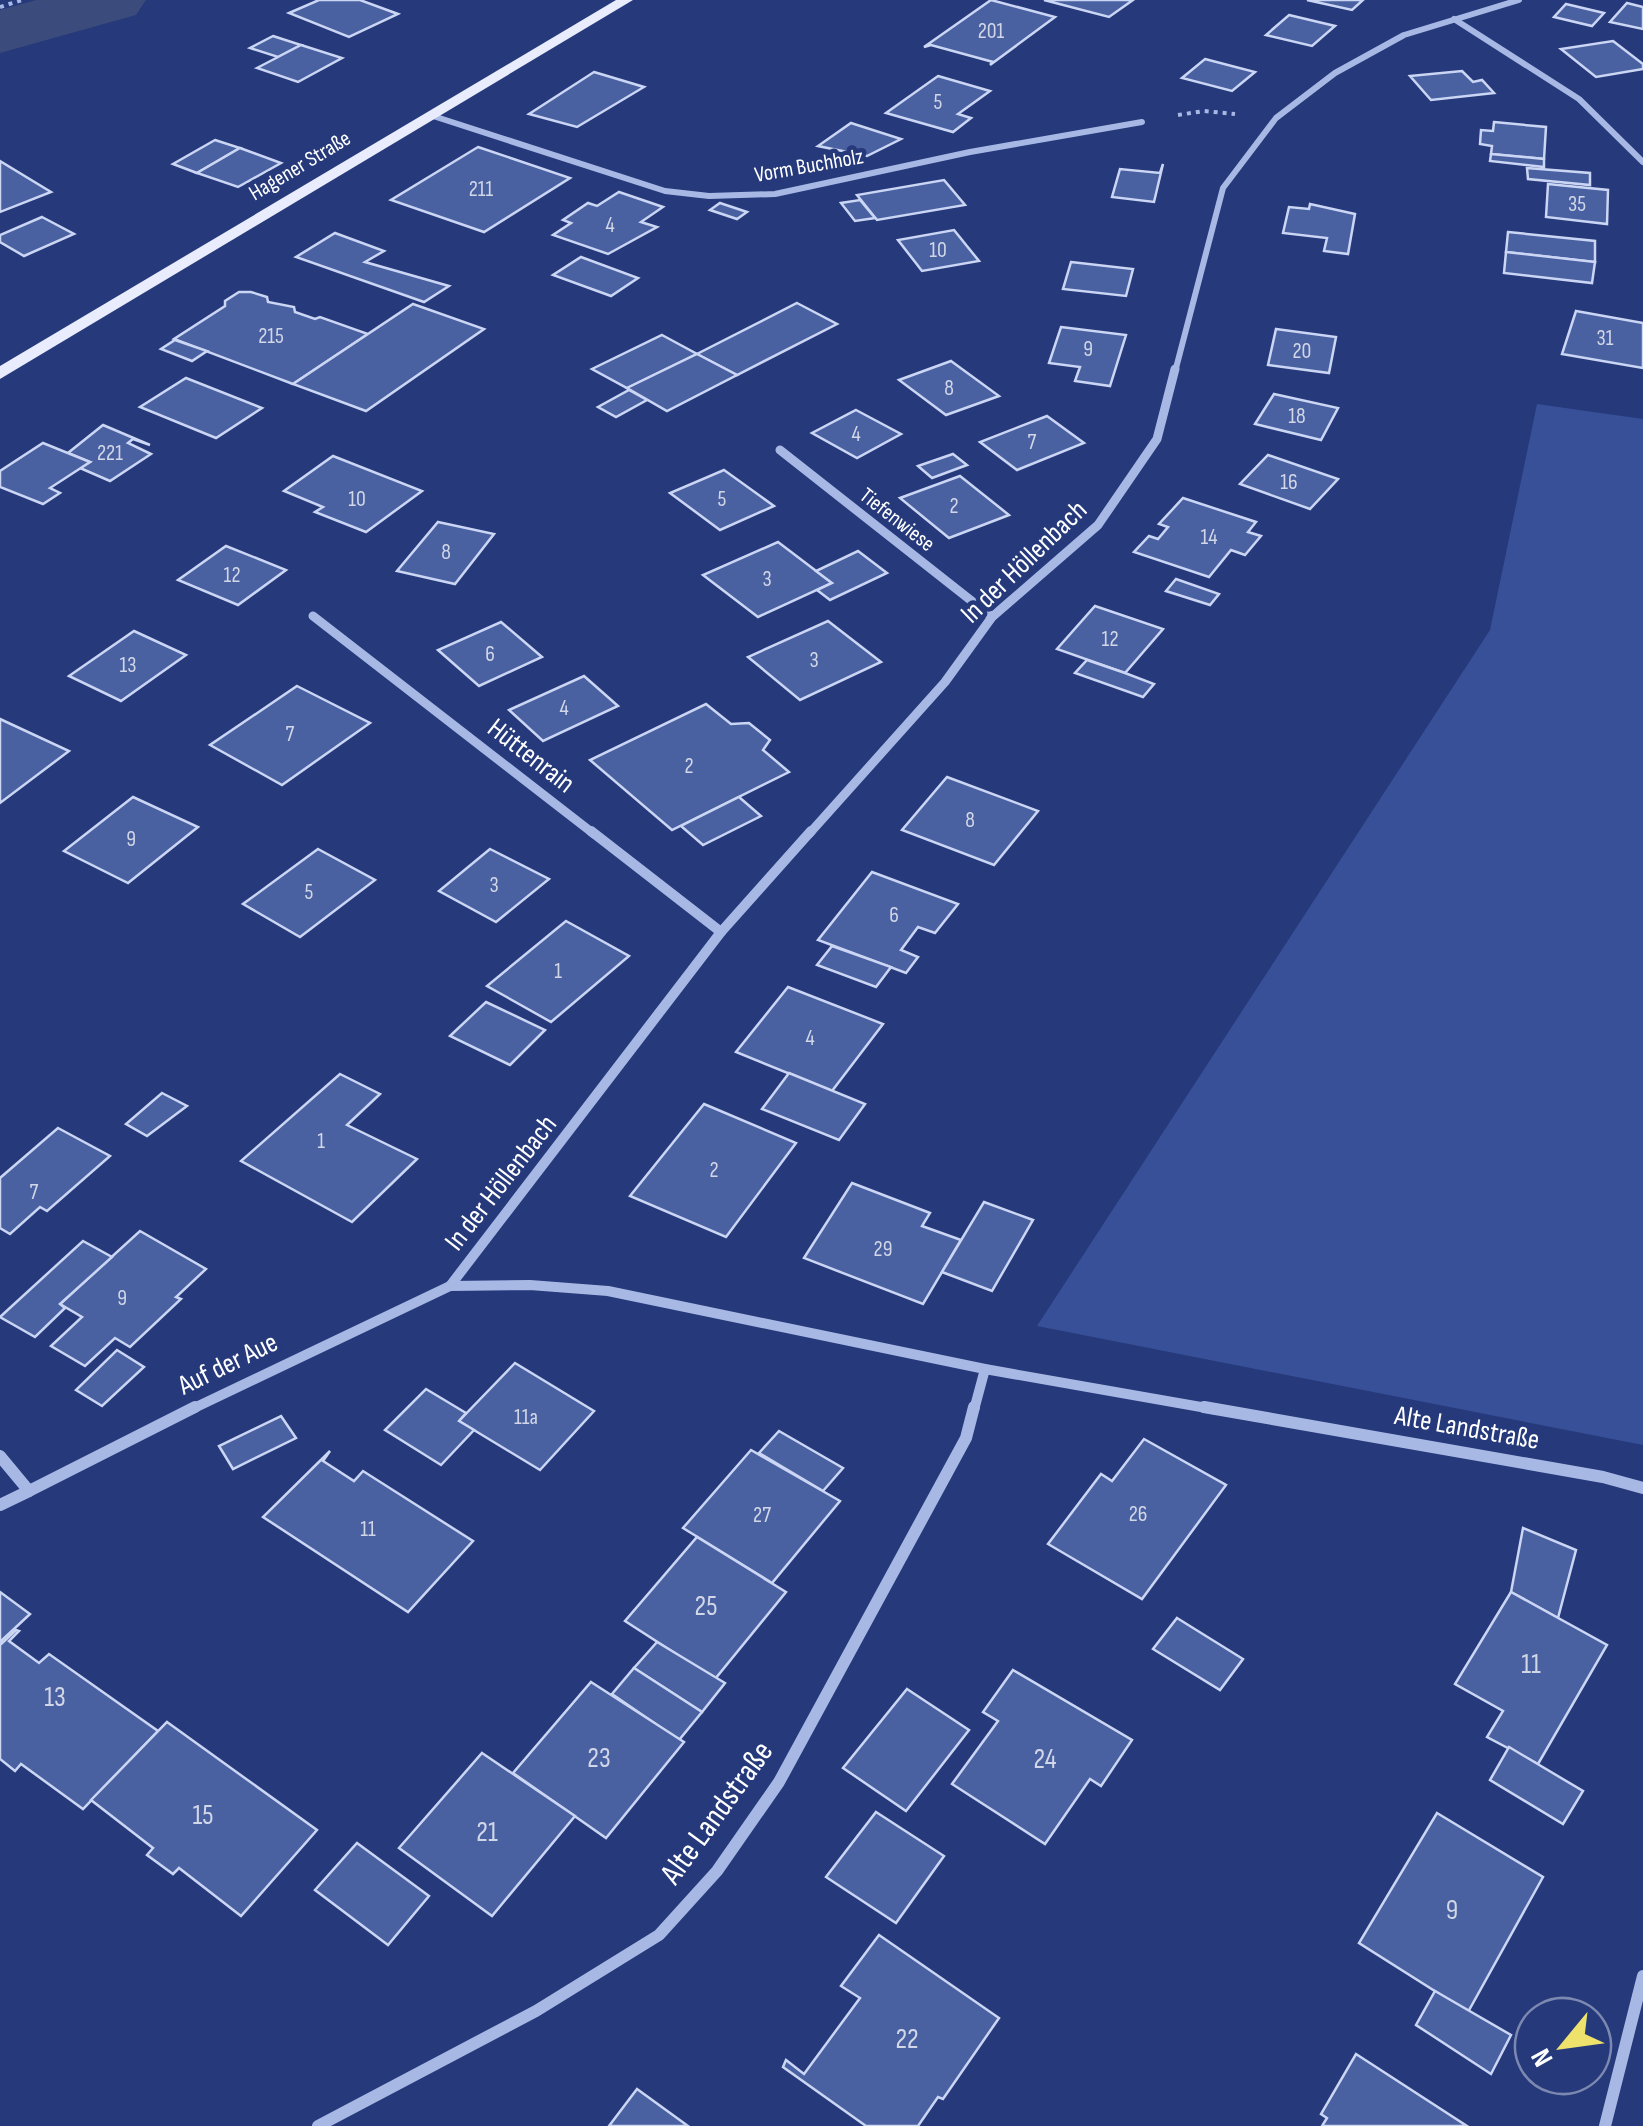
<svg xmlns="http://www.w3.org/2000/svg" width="1643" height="2126" font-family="'Sofia Sans Condensed',sans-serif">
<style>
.green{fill:#385098}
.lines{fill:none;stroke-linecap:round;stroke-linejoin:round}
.river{fill:#3b4b7b;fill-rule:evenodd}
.building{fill:#4960a1;stroke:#cbd5f4;stroke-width:2.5}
.path{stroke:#a8b8e4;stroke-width:4;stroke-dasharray:4 5;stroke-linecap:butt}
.street-far3{stroke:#a8b8e4;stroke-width:6}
.street-far2{stroke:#a8b8e4;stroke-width:9}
.street-far1{stroke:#a8b8e4;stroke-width:10}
.street{stroke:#a8b8e4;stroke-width:12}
.primary{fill:#e8ecfc;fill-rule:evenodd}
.labels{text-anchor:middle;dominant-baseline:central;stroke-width:9;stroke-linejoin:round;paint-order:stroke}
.number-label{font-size:22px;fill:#d2d7e8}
.far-street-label{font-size:22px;fill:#fff;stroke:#25397b}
.street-label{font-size:28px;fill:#fff;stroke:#25397b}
.near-number-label{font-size:28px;fill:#d2d7e8}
.near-street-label{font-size:32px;fill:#fff;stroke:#25397b}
</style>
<rect width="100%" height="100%" fill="#25397b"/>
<path class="green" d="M1537 404 1643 419V1445L1037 1326 1490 630Z"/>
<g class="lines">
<path class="river" d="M36 0H146L136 15 0 53V10Z"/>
</g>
<g class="building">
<path d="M319 0H360L398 14 349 37 289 13Z"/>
<path d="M991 0 1055 17 990 65 993 62 931 45 924 47Z"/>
<path d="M1044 0H1133L1109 17Z"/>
<path d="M1307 0H1363L1352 10Z"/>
<path d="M1627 3 1643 7V29L1610 22Z"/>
<path d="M1566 4 1604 13 1592 26 1554 17Z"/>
<path d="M1289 15 1335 26 1312 46 1266 35Z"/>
<path d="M273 36 301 45 278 57 250 48Z"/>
<path d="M1613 41 1643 64V69L1596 77 1561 49Z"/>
<path d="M301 45 342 58 298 82 257 68Z"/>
<path d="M1205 59 1255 72 1232 91 1182 78Z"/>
<path d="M1462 71 1473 82 1482 80 1494 93 1431 100 1410 76Z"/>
<path d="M594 72 644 87 577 127 529 114Z"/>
<path d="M938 76 990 91 958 114 971 118 953 132 886 113Z"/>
<path d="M1494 122 1546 127 1544 159 1491 154 1492 146 1480 144 1481 130 1493 131Z"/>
<path d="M851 123 901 139 867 156 818 146Z"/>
<path d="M215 140 240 148 197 173 173 164Z"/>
<path d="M478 147 570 178 484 232 391 200Z"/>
<path d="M240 148 281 163 238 187 197 173Z"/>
<path d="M1491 154 1544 159V167L1490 161Z"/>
<path d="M0 161 51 192 0 212Z"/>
<path d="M1163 164 1154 202 1112 197 1120 169 1160 173Z"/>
<path d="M1527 168 1590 173V185L1528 179Z"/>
<path d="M944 180 965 205 877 220 857 195Z"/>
<path d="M1548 184 1608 190 1607 224 1546 217Z"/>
<path d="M619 192 663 207 641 222 657 227 608 254 553 235 571 223 563 220 588 203 597 206Z"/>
<path d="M860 200 875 218 855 221 841 203Z"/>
<path d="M720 203 747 212 737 219 710 210Z"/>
<path d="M1310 204 1355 214 1348 254 1324 251 1327 238 1283 233 1289 207 1309 209Z"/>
<path d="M42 217 74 234 24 256 0 242V235Z"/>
<path d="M954 230 979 261 922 271 898 240Z"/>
<path d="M1508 232 1595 241V262L1506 252Z"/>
<path d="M335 233 384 251 365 262 449 286 424 302 296 257Z"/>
<path d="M1506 252 1595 262 1592 283 1504 273Z"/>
<path d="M581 257 638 278 611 296 553 275Z"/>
<path d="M1071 262 1133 269 1126 296 1063 289Z"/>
<path d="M239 292H251L267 297 268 302 294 307 295 312 315 319 320 317 368 334 293 384 174 339 225 306V301Z"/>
<path d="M797 303 837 324 737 375 697 354Z"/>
<path d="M413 304 484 329 366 411 293 384Z"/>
<path d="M1576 311 1643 323V368L1562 354Z"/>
<path d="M1061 327 1126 335 1110 386 1075 381 1080 367 1049 363Z"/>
<path d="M1276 329 1336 337 1329 373 1268 365Z"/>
<path d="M662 335 697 354 627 388 592 369Z"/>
<path d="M175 340 207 351 192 361 161 349Z"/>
<path d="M697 354 737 375 667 411 627 388Z"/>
<path d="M951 361 999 396 946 415 899 380Z"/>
<path d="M186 378 262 408 216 438 140 407Z"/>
<path d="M629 390 647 400 616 417 598 407Z"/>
<path d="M1274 394 1338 408 1321 440 1255 424Z"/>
<path d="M856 410 901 434 857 458 812 433Z"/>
<path d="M1047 416 1084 443 1017 470 980 442Z"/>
<path d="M103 425 150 445 133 439 128 443 151 454 110 481 80 468 90 462 68 453Z"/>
<path d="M43 443 90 462 50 488 60 493 43 504 0 487V471Z"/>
<path d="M953 454 967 465 932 478 918 466Z"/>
<path d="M1268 455 1338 479 1310 509 1240 484Z"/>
<path d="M333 456 422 491 366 532 315 512 323 507 284 491Z"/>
<path d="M724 470 774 506 720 530 670 493Z"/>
<path d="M960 476 1009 515 949 538 900 498Z"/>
<path d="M1183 498 1256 522 1248 532 1261 536 1245 555 1231 550 1209 577 1134 552 1149 536 1158 539 1168 527 1159 524Z"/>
<path d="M438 522 494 534 455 584 397 571Z"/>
<path d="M778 542 832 583 758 617 703 575Z"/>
<path d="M226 546 286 570 238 605 178 580Z"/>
<path d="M858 551 887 573 830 600 817 590 832 583 816 571Z"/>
<path d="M1176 579 1219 594 1210 605 1166 591Z"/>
<path d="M1095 606 1163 629 1125 673 1057 649Z"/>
<path d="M828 621 881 662 800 700 748 657Z"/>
<path d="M501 622 542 657 479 686 438 650Z"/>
<path d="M134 631 186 655 121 701 69 676Z"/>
<path d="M1087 660 1125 673 1154 684 1143 697 1075 673Z"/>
<path d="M584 676 618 706 543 741 509 710Z"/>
<path d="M297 686 370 723 282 785 210 745Z"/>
<path d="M706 704 731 724 749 723 770 740 763 750 789 772 672 830 590 760Z"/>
<path d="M0 719 69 751 0 803Z"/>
<path d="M947 777 1038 811 994 865 902 830Z"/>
<path d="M133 797 198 827 128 883 64 851Z"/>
<path d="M739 797 761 816 703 845 681 826Z"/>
<path d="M318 849 375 880 300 937 243 904Z"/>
<path d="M490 849 549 879 496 922 439 891Z"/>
<path d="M872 872 958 904 935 933 918 927 901 950 918 957 906 973 818 940Z"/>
<path d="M566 921 629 956 551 1022 487 986Z"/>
<path d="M832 946 891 967 876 987 817 965Z"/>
<path d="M788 987 883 1024 832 1091 736 1052Z"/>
<path d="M486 1002 545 1030 510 1065 450 1036Z"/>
<path d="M789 1073 865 1104 839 1140 762 1109Z"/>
<path d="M340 1074 380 1094 347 1125 417 1159 352 1222 241 1161Z"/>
<path d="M162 1093 187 1106 147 1136 126 1124Z"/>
<path d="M704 1104 796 1143 726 1237 630 1196Z"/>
<path d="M58 1128 110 1156 47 1211 40 1207 10 1234 0 1228V1178Z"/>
<path d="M852 1183 930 1213 922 1226 961 1240 923 1304 804 1258Z"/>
<path d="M984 1202 1033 1220 992 1291 942 1272Z"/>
<path d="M140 1231 206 1269 176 1297 181 1299 130 1347 115 1338 85 1366 51 1346 82 1317 60 1304Z"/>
<path d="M83 1241 112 1257 60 1304 65 1308 35 1337 0 1317Z"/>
<path d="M117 1350 144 1367 102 1406 76 1390Z"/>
<path d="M515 1363 594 1411 540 1470 459 1421Z"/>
<path d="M426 1389 466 1413 459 1421 474 1430 441 1465 385 1430Z"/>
<path d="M281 1416 296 1438 233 1469 219 1446Z"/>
<path d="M779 1431 843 1468 823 1491 759 1453Z"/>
<path d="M1144 1439 1226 1485 1142 1599 1048 1544 1101 1474 1112 1481Z"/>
<path d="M751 1450 840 1501 772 1583 683 1528Z"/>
<path d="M330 1451 323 1461 354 1481 363 1471 473 1541 408 1612 263 1517Z"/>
<path d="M1523 1528 1576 1550 1558 1618 1511 1592Z"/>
<path d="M697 1537 786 1592 715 1679 625 1621Z"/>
<path d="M0 1592 30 1614 0 1642Z"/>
<path d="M1511 1592 1607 1645 1538 1764 1487 1737 1503 1711 1455 1684Z"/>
<path d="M1177 1618 1243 1659 1220 1690 1153 1649Z"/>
<path d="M16 1630 19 1631 9 1641 39 1663 49 1654 158 1731 83 1809 21 1764 15 1771 0 1759V1645Z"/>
<path d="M657 1642 725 1683 702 1712 634 1668Z"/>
<path d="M634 1668 702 1712 679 1740 612 1694Z"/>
<path d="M1013 1670 1132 1740 1101 1786 1090 1779 1045 1844 952 1784 998 1721 983 1712Z"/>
<path d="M591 1682 684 1742 606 1838 513 1773Z"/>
<path d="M907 1689 969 1730 906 1811 843 1768Z"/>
<path d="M167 1722 317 1830 241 1916 179 1868 173 1874 147 1855 153 1848 91 1800Z"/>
<path d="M1509 1747 1583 1791 1563 1824 1490 1780Z"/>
<path d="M482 1753 575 1816 492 1916 399 1848Z"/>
<path d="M876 1812 944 1856 896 1923 826 1877Z"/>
<path d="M1437 1813 1543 1877 1468 2012 1359 1943Z"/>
<path d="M357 1843 429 1896 388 1945 315 1890Z"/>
<path d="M879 1935 999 2018 943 2099 938 2097 918 2126H866L783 2067 786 2060 804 2074 860 1998 841 1986Z"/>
<path d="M1435 1991 1511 2035 1491 2074 1416 2025Z"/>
<path d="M1356 2054 1467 2126H1322L1327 2118 1321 2114Z"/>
<path d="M637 2089 688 2126H609Z"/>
</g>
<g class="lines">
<g class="path">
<path d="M0 7 22 0"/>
<path d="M1178 115 1204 111 1235 114"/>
</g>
<g class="street-far3">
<path d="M1454 19 1579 99 1643 162"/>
<path d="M430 115 665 191 709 196 775 194 970 152 1142 122"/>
<path d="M1175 372 1223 188 1276 118 1335 73 1404 35 1519 0"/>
</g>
<g class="street-far2">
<path d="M780 450 992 617"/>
<path d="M313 616 594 834"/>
<path d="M809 834 945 682 992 617 1098 525 1157 439 1175 369"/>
</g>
<g class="street-far1">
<path d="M591 831 721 932"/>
<path d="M450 1286 721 932 811 831"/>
<path d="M190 1410 450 1286 530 1285 608 1291 985 1369 1218 1410"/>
<path d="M974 1410 985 1369"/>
</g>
<g class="street">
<path d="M1204 1407 1603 1477 1643 1488"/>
<path d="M0 1456 29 1491 195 1407"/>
<path d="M0 1505 29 1491"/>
<path d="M318 2126 536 2011 659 1935 717 1871 779 1782 966 1438 974 1407"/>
<path d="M1605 2126 1643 1976"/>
</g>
<path class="primary" d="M616 0H633L0 379V366Z"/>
</g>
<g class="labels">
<g class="number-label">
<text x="991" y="31">201</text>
<text x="938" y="102">5</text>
<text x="481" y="189">211</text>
<text x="1577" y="204">35</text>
<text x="610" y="225">4</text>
<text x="938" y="250">10</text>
<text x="271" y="336">215</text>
<text x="1605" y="338">31</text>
<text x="1088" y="349">9</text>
<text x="1302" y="351">20</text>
<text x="949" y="388">8</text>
<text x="1297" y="416">18</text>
<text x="856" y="434">4</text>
<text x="1032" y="442">7</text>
<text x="110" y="453">221</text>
<text x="1289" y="482">16</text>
<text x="357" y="499">10</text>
<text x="722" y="499">5</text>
<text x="954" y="506">2</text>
<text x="1209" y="537">14</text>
<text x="446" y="552">8</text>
<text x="232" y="575">12</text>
<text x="767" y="579">3</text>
<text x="1110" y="639">12</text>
<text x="490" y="654">6</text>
<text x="814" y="660">3</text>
<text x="128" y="665">13</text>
<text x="564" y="708">4</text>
<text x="290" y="734">7</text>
<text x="689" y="766">2</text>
<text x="970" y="820">8</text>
<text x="131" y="839">9</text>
<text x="494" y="885">3</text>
<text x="309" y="892">5</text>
<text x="894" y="915">6</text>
<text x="558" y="971">1</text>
<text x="810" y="1038">4</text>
<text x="321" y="1141">1</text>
<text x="714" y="1170">2</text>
<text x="34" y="1192">7</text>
<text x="883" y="1249">29</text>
<text x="122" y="1298">9</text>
<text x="526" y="1417">11a</text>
<text x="1138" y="1514">26</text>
<text x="762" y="1515">27</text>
<text x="368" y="1529">11</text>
</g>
<g class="far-street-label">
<text transform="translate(300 166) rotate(-31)">Hagener Straße</text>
<text transform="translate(809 166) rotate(-10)">Vorm Buchholz</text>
<text transform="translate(897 520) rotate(38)">Tiefenwiese</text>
</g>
<g class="street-label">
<text transform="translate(1024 562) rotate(-44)">In der Höllenbach</text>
<text transform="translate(531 756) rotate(38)">Hüttenrain</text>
<text transform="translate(501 1183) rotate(-52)">In der Höllenbach</text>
<text transform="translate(228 1364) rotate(-26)">Auf der Aue</text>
<text transform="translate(1467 1428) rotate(10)">Alte Landstraße</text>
</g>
<g class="near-number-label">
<text x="706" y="1606">25</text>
<text x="1531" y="1664">11</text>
<text x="55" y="1697">13</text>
<text x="599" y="1758">23</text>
<text x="1045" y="1759">24</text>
<text x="203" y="1815">15</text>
<text x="487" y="1832">21</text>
<text x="1452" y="1910">9</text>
<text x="907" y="2039">22</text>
</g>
<g class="near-street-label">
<text transform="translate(717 1813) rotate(-54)">Alte Landstraße</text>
</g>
</g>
<g transform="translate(1563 2046) rotate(241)"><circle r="48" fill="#25397b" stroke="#7c88b0" stroke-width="2.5"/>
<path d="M0-8L18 38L0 25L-18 38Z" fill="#eee26d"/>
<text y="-15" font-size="28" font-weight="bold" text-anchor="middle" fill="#ffffff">N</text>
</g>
</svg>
